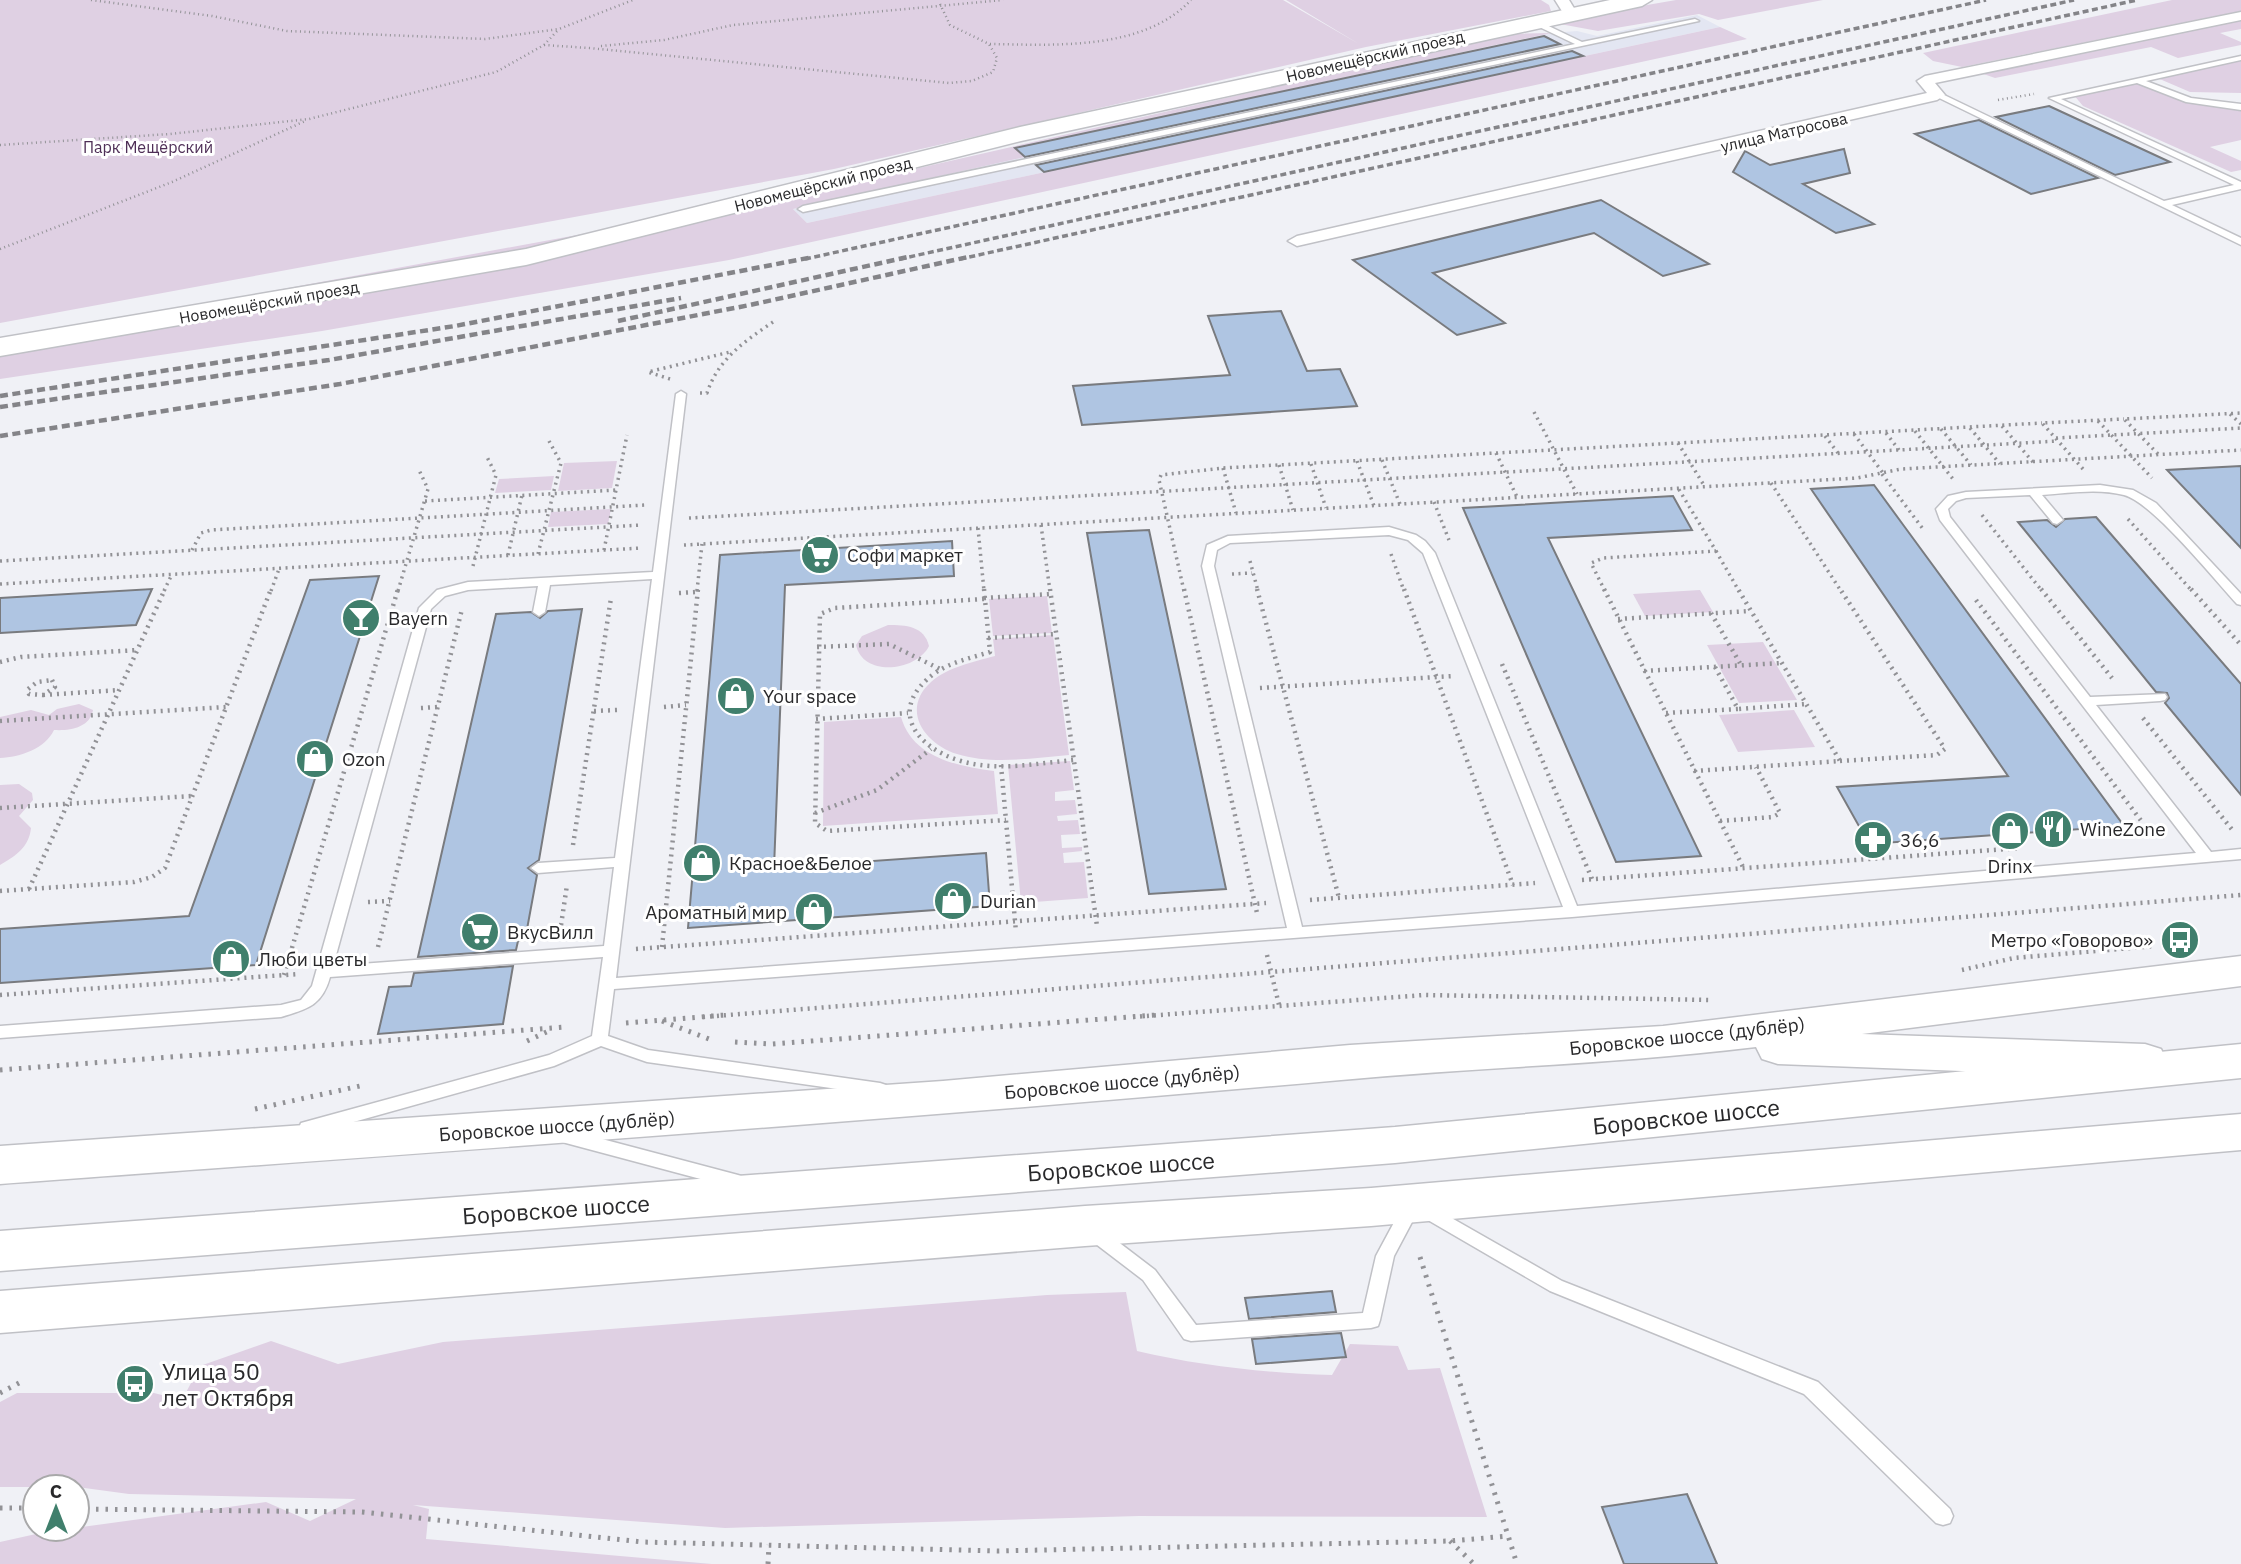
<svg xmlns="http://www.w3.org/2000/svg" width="2241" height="1564" font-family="'IBM Plex Sans',sans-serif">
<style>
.built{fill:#e3e6f2}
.green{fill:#dfd0e3}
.building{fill:#afc5e2;stroke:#797b7f;stroke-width:2}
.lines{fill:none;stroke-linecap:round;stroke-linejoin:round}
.lane-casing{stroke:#c0c1c6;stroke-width:3}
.street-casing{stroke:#c0c1c6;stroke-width:3}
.secondary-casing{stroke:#c0c1c6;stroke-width:3}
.primary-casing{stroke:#c0c1c6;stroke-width:3}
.path-far3{stroke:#929296;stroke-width:2.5;stroke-dasharray:1 3.5;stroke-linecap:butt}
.path-far2{stroke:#929296;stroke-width:3.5;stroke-dasharray:2 4.5;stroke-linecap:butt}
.path-far1{stroke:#929296;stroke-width:4.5;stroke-dasharray:2 5;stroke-linecap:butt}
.path{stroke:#929296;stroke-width:5;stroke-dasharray:2.5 7;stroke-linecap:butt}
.lane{fill:#fff;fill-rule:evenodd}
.street{fill:#fff;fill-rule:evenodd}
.secondary{fill:#fff;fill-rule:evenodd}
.primary{fill:#fff;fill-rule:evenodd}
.rail-far1{stroke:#848488;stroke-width:3.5;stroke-dasharray:6 3.5;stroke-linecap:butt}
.rail{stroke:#848488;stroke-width:4.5;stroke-dasharray:8 4.5;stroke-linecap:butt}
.labels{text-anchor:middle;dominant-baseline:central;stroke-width:6;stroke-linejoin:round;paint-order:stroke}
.far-street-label{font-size:16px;fill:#29292b;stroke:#fff}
.far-park-label{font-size:16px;fill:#4f2f57;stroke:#fff}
.poi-label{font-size:19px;fill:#29292b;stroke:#fff;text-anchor:start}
.street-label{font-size:19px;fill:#29292b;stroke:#fff}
.near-street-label{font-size:23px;fill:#29292b;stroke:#fff}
.near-poi-label{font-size:23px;fill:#29292b;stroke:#fff;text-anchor:start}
</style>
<rect width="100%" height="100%" fill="#f0f1f6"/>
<path class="built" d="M1697 15 1720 27 807 223 793 209 1024 157 1015 148 1552 33 1577 31 1597 36Z"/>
<g class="green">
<path d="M0 0H1283L1359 44 1286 0H1541L1549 5 1551 11 1366 47 834 169 0 323Z"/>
<path d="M1676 0H1823L1718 20 1699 14 1598 31 1549 22Z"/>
<path d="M2172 0H2241V11L1962 67 1933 61 1923 53Z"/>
<path d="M2241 16V29L2220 33 2241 42V45L2178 58 2151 47 1995 78 1975 71Z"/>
<path d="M1720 27 1747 39 729 260 322 331 0 379V341L827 189 1506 34 1552 33 1016 148 1025 157 793 209 807 223Z"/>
<path d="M2241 58V93L2190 92 2155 77Z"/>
<path d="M2137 80 2189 100 2241 107V140L2210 147 2241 161V170L2231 172 2083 106 2073 94Z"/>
<path d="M617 461 612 488 558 491 564 463Z"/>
<path d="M554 476 551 490 495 493 499 479Z"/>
<path d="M611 509 608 524 548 527 551 512Z"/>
<path d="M1700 590 1713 612 1645 616 1633 594Z"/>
<path d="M1047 596 1052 633 993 636 989 599Z"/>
<path d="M888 625C906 625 924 626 929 646 917 671 863 678 856 645L862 636Z"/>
<path d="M1053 635 1069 755C1033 758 992 765 957 754 925 744 900 710 931 682 948 667 973 662 995 656L993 639Z"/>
<path d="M1763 642 1797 700 1739 703 1707 645Z"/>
<path d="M79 704 93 710C90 728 69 731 54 730 45 749 20 757 0 758V717L31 710 49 715 57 709Z"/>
<path d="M1794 710 1815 747 1738 752 1719 715Z"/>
<path d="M901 717C913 758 957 766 994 771L998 814 823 826 824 722Z"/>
<path d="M1070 761 1074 790 1055 792V801L1075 800 1077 814 1057 816 1058 821 1078 820 1080 834 1061 835 1062 848 1082 847V851L1063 853 1064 863 1084 862 1088 898 1021 903 1008 765Z"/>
<path d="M19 784 32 793 33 800 19 816 31 828C29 847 16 856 0 865V785Z"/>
<path d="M1126 1292 1137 1351C1201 1366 1266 1373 1332 1375L1350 1344 1398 1346 1408 1370 1440 1368 1487 1517 1139 1516 725 1528 413 1505 429 1509 426 1539 712 1564H0V1542L45 1532 266 1502 310 1521 356 1499 129 1494 77 1487H0V1402L17 1393H154L182 1400 200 1366 271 1341 338 1364 443 1342 1047 1295Z"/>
</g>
<g class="building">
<path d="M1544 36 1560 44 1025 157 1015 148Z"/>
<path d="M1572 51 1583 56 1044 172 1036 165Z"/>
<path d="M2049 106 2170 162 2115 175 1996 117Z"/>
<path d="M1979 120 2098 178 2031 194 1915 134Z"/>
<path d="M1844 149 1850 173 1803 184 1874 224 1836 233 1733 172 1745 151 1770 165Z"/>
<path d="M1601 200 1709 264 1663 276 1594 233 1433 273 1505 323 1457 335 1353 260Z"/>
<path d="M1281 311 1307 371 1340 369 1357 406 1082 425 1073 386 1230 375 1208 316Z"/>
<path d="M2241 466V548L2167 470Z"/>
<path d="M1874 485 1904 526 2124 826 1869 844 1837 787 2008 776 1811 489Z"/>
<path d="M1673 496 1692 530 1548 538 1701 856 1616 862 1463 508Z"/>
<path d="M2096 517 2241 684V795L2165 703 2169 698 2167 693 2156 692 2018 522 2047 520 2056 527 2065 519Z"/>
<path d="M1149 530 1210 814 1226 889 1149 894 1087 533Z"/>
<path d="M952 541 954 576 785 585 774 868 986 853 990 906 688 928 720 555Z"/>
<path d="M379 576 256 965 0 983V929L189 916 310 580Z"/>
<path d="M152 589 136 625 0 633V598Z"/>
<path d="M582 609 539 860 528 868 537 875 525 940 518 941 516 950 418 957 496 614 531 612 540 618 548 611Z"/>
<path d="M513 966 503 1024 378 1034 389 987 411 986 414 973Z"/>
<path d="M1332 1291 1336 1312 1249 1319 1245 1298Z"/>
<path d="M1341 1333 1346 1357 1256 1364 1252 1339Z"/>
<path d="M1687 1494 1717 1564H1624L1602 1507Z"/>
</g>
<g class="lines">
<defs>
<g id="lane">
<path d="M1534 19 1582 42 1695 19 1699 21 803 212 798 209 803 206 1575 44 1531 23 1530 21Z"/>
<path d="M2241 56V60L2146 81 2191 98 2241 104V110L2186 102 2137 83 2061 99 2241 182V189L2172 205 2241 238V245L1933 95 1940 93 2164 201 2234 185 2049 98Z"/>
<path d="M681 391 686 394 616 978 1287 928 1202 566 1207 545 1228 536 1389 527 1416 535 1425 541 1435 553 1577 906 2196 853 1940 520 1936 509 1948 496 1966 492 2100 485 2133 490 2156 503 2241 594V605L2237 604C2214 579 2152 502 2124 495 2098 488 2069 493 2042 495L2063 520 2057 524 2053 523 2030 495 1966 498 1956 501 1948 509 1950 517 2090 697 2165 694 2167 697 2165 700 2160 701 2096 705 2211 852 2241 849V859L1572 917 614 989 608 1036 648 1050 880 1083 886 1085 888 1089 886 1093 880 1095 647 1062 601 1046 554 1066 307 1135 301 1133 299 1128 301 1123 549 1055 592 1036 603 957 330 977C322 1006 307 1009 281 1017L0 1038V1026L281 1005 301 1000 312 986 419 608 437 590 468 582 653 572 676 394ZM1389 535 1408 540 1423 553 1563 907 1302 927 1214 566 1217 550 1230 543ZM652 579 615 858 538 863 531 868 538 873 614 867 604 946 333 966 431 609 445 596 468 590 538 586 533 612 539 616 545 612 550 585Z"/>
<path d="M568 1130 738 1175 744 1177 747 1182 744 1187 738 1189 562 1142 560 1137 562 1132Z"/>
<path d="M1411 1200 1417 1202 1420 1207 1394 1256 1380 1320 1378 1326 1371 1328 1191 1341 1184 1339 1143 1280 1088 1238 1085 1233 1088 1228 1094 1226 1100 1228 1155 1270 1196 1325 1363 1313 1376 1256 1405 1202Z"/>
<path d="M1427 1204 1562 1281 1818 1382 1950 1509 1953 1516 1950 1523 1943 1525 1936 1523 1804 1394 1550 1291 1421 1216 1418 1211 1421 1206Z"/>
</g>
<g id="street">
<path d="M1555 0H1569L1577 13 1565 16Z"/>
<path d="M2241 12V20L1935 83 1945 95 1937 100 1297 246 1288 241 1297 236 1927 93 1917 81 1925 76Z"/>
</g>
<g id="secondary">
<path d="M1610 0H1652L1642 6 1021 141 526 265 0 356V338L526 249 1020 127Z"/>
<path d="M2241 956V986L1862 1034 2145 1044 2161 1049 2167 1061 2161 1073 2145 1078 1778 1064 1762 1059 1756 1047C1618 1064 1479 1067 1341 1080 895 1120 447 1151 0 1184V1146L943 1081 1350 1045 1663 1026Z"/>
</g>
<g id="primary">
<path d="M2241 1044V1078L1395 1163 0 1271V1231L1395 1127Z"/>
<path d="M2241 1114V1150L1371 1226 1085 1246 0 1333V1291L1085 1206 1371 1188Z"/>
</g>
</defs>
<use href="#lane" class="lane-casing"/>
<use href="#street" class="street-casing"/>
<use href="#secondary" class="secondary-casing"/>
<use href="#primary" class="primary-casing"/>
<g class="path-far3">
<path d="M91 0 212 16 287 31 485 39 559 29 633 0"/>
<path d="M990 44C1055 45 1143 51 1191 0"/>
<path d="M544 45 589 48"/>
<path d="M601 46 664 40 733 25 1003 0"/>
<path d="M589 48 949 83 972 81 993 72 997 58 989 44 950 25 940 4"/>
<path d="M1998 100 2034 94"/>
<path d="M0 145 170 134 309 119 496 72 544 45 559 29"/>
<path d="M0 249 172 182 305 121"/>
</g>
<g class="path-far2">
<path d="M670 379 648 372 730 352"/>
<path d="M700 393H707C718 359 745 341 773 322"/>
<path d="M1534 412 1577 494"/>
<path d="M2230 414 2241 424"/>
<path d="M2098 421 2152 478"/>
<path d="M2002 426 2033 462"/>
<path d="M1970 428 2000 464"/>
<path d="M1941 429 1971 465"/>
<path d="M1915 431 1953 479"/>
<path d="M1886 433 1899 450"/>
<path d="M1854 434 1883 473"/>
<path d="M1825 436 1838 453"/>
<path d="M2056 438 2241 428"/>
<path d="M1678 443 1705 487"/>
<path d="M1496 453 1517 497"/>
<path d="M2158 454 2124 419 2241 413"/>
<path d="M1382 460 1400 504"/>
<path d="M1357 461 1374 506"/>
<path d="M1311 464 1326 508"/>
<path d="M1279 465 1293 510"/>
<path d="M1223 468 1236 513"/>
<path d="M2083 469 2042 423 2124 419"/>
<path d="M1882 474 1923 529"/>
<path d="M1771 483 1841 591"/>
<path d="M425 501 616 490"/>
<path d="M1434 502 1449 540"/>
<path d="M1982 515 2042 591"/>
<path d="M689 518 2058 441"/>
<path d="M2128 519 2192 591"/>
<path d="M1041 525 1050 591"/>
<path d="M978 528 984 591"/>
<path d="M684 545 1857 478 1901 469 2241 450"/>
<path d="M192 550 201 533 211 530 645 505"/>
<path d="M604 550 627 435"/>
<path d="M1716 551 1739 591"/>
<path d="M538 554 561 463 549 441"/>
<path d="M1391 554 1404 591"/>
<path d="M508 555 522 495"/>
<path d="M0 561 642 525"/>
<path d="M1250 561 1258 591"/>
<path d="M473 566 496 475 486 455"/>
<path d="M1232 574 1252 573"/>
<path d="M0 584 641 548"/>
<path d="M164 591 172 574"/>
<path d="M271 591 279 569"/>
<path d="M398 591 428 489 419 470"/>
<path d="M697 591 702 544"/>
<path d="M1184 591 1159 480 1161 475 1223 468 2042 423"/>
<path d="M1605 591 1591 563 1603 558 1716 551 1678 488"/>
</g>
<g class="path-far1">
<path d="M984 589 990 652C971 658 951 662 935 673 887 708 914 747 961 761 997 772 1038 763 1074 760"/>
<path d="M1050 589 1097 926"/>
<path d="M1184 589 1257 913"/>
<path d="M1257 589 1339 898"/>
<path d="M1404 589 1513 885"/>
<path d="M1604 589 1744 869"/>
<path d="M2041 589 2112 678"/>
<path d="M2191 589 2241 645"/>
<path d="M679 593 697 592"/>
<path d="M984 598 1051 594"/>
<path d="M984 599 835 608 820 614 815 823 827 831 1006 820"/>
<path d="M1976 600 2154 838"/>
<path d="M1711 613 1741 665"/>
<path d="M1618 619 1750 611"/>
<path d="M988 638 1056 634"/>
<path d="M817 647 889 644 940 669"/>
<path d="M0 662 21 657 138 650"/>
<path d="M1502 664 1592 879"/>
<path d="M1715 667 1738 709 1806 704"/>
<path d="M1644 671 1781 663"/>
<path d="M52 680 55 687 43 695 29 694 27 690 37 682Z"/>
<path d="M1260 688 1453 676"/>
<path d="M43 695 120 690"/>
<path d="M664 707 686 705"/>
<path d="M421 708 438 707"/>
<path d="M594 711 617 710"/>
<path d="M1666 713 1738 709"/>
<path d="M2143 718 2234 832"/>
<path d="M816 719 908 713"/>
<path d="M0 721 226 707"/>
<path d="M1840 761 1937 755 1945 749 1840 589"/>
<path d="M1001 765 1016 932"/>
<path d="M1694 771 1840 761 1738 589"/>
<path d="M0 808 192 796"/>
<path d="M815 813 877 790 931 749"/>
<path d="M1720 821 1773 817 1780 813 1756 767"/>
<path d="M573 845 611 598"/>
<path d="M1582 880 2020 848"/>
<path d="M29 889 165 589"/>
<path d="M0 891 134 882 152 877 165 868 271 589"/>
<path d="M1310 900 1535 883"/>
<path d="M368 902 390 901"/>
<path d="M560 932 567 885"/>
<path d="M378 947 462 609"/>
<path d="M662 947 698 589"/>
<path d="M636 949 1266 903"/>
<path d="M1267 955 1279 1005"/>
<path d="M1962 970 2014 958 2155 946"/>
<path d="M284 975 398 589"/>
<path d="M0 995 299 974"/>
<path d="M703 1017 2241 895"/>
<path d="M1133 1017 1424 995 1711 1000"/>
</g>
<g class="path">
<path d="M662 1021 709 1039"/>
<path d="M626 1023 725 1015"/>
<path d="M527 1041 551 1030"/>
<path d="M735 1042 772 1044 1156 1015"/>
<path d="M0 1070 565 1027"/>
<path d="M255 1109 360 1086"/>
<path d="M1420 1257 1517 1564"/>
<path d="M0 1393 19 1383"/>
<path d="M0 1508H35"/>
<path d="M77 1509 362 1512 642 1542 997 1551 1450 1541 1509 1536"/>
<path d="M1450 1541 1474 1564"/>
<path d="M768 1564 769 1545"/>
</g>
<use href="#lane" class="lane"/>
<use href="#street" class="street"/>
<use href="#secondary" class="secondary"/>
<use href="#primary" class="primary"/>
<g class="rail-far1">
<path d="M805 259 1986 0"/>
<path d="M900 259 2074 0"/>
<path d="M960 259 2137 0"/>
</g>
<g class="rail">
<path d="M618 321 908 257"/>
<path d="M0 396 455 326 813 257"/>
<path d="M0 407 329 360 681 298"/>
<path d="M0 436 340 384 750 305 968 257"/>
</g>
</g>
<defs>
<symbol id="supermarket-disc" viewBox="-11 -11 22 22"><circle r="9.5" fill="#407f6c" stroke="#fff"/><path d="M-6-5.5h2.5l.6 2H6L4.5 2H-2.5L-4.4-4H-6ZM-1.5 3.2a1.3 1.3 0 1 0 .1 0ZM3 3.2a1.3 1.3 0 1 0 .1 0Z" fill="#fff"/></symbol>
<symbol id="bar-disc" viewBox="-11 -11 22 22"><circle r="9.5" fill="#407f6c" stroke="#fff"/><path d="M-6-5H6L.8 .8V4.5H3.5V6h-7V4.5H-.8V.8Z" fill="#fff"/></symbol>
<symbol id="shop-disc" viewBox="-11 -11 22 22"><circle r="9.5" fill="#407f6c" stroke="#fff"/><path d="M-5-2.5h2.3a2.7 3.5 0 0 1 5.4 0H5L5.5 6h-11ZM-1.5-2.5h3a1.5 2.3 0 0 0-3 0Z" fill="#fff"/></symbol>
<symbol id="restaurant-disc" viewBox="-11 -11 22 22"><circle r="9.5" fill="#407f6c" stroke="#fff"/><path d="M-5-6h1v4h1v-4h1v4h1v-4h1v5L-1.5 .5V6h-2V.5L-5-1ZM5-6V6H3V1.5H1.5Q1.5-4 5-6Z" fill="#fff"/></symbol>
<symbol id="pharmacy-disc" viewBox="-11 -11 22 22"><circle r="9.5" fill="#407f6c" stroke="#fff"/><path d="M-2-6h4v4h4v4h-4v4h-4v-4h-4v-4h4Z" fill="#fff"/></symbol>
<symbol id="bus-disc" viewBox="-11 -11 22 22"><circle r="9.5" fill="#407f6c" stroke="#fff"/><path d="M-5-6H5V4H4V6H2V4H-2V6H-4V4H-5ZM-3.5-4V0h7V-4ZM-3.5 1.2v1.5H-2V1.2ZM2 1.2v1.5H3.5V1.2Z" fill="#fff"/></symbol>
</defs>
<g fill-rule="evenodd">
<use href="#supermarket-disc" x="798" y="533" width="44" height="44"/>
<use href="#bar-disc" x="339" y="596" width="44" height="44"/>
<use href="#shop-disc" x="714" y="674" width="44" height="44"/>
<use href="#shop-disc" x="293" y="737" width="44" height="44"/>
<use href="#restaurant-disc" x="2031" y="807" width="44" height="44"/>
<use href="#shop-disc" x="1988" y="809" width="44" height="44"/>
<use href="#pharmacy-disc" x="1851" y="818" width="44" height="44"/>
<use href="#shop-disc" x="680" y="841" width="44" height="44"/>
<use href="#shop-disc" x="931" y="879" width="44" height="44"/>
<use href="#shop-disc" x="792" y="890" width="44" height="44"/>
<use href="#supermarket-disc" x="458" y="910" width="44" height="44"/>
<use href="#bus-disc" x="2158" y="918" width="44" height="44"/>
<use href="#shop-disc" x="209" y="937" width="44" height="44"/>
<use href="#bus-disc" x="113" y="1362" width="44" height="44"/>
</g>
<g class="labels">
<g class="far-street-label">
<text transform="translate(1375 56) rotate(-13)">Новомещёрский проезд</text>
<text transform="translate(1784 132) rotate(-13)">улица Матросова</text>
<text transform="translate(823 184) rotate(-14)">Новомещёрский проезд</text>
<text transform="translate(269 302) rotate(-10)">Новомещёрский проезд</text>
</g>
<g class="far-park-label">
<text x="148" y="147">Парк Мещёрский</text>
</g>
<g class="poi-label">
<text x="847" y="555">Софи маркет</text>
<text x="388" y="618">Bayern</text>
<text x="763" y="696">Your space</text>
<text x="342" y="759">Ozon</text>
<text x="2080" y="829">WineZone</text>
<text x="1900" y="840">36,6</text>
<text x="729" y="863">Красное&amp;Белое</text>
<text x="2010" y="866" text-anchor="middle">Drinx</text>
<text x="980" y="901">Durian</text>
<text x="787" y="912" text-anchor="end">Ароматный мир</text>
<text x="507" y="932">ВкусВилл</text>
<text x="2153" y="940" text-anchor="end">Метро «Говорово»</text>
<text x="258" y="959">Люби цветы</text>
</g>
<g class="street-label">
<text transform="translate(1687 1036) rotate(-6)">Боровское шоссе (дублёр)</text>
<text transform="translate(1122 1082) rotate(-5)">Боровское шоссе (дублёр)</text>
<text transform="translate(557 1126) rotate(-4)">Боровское шоссе (дублёр)</text>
</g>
<g class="near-street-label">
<text transform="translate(1686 1116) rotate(-6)">Боровское шоссе</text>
<text transform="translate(1121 1166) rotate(-4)">Боровское шоссе</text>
<text transform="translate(556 1209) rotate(-4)">Боровское шоссе</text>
</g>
<g class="near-poi-label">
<text x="162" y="1371">Улица 50<tspan x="162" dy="26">лет Октября</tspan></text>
</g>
</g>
<g transform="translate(56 1508)"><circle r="33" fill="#ffffff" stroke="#a9a9aa" stroke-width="2"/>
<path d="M0-5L12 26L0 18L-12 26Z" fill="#407f6c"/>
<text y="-10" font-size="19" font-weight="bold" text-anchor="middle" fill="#29292b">С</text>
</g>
</svg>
